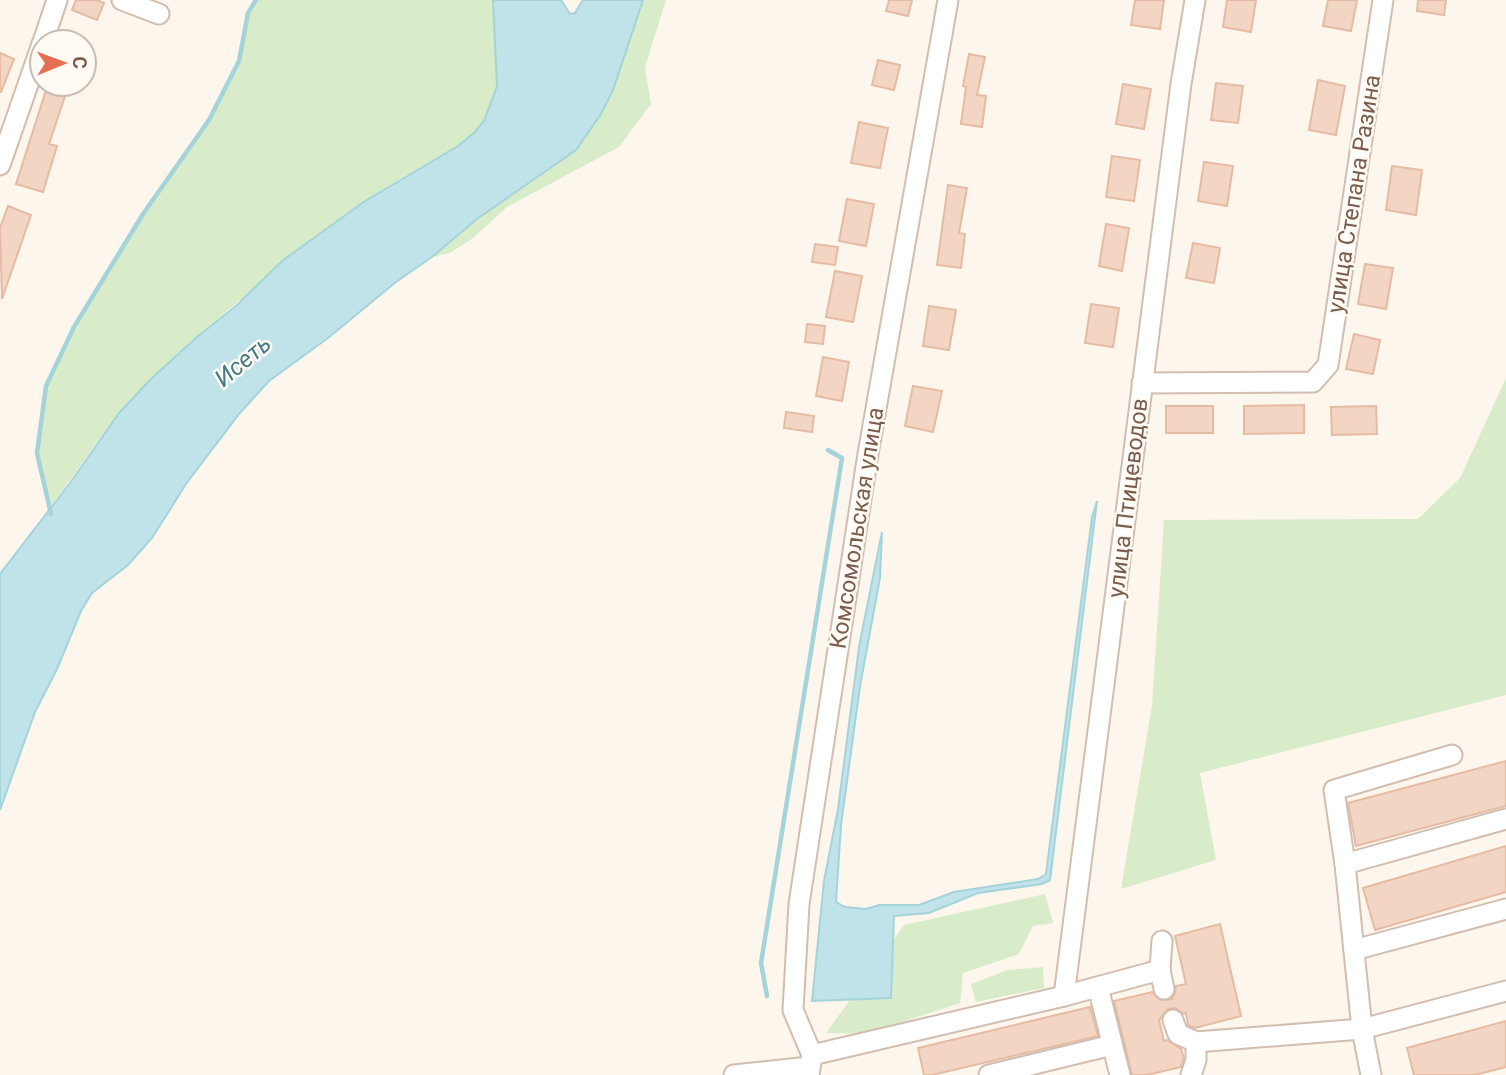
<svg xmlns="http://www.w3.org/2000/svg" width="1506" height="1075" font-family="Roboto,sans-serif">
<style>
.green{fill:#d8ecc9}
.water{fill:#bfe3e8;stroke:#a5d3da;stroke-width:2}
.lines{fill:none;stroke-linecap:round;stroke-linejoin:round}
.stream{stroke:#a5d3da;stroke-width:4.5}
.building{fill:#f3d5c3;stroke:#e6bba3;stroke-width:2}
.minor-casing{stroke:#d1beb0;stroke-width:23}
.minor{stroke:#fff;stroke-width:19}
.labels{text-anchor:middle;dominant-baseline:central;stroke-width:5;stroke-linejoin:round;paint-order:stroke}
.street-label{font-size:23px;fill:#7a5c4d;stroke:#fffaf3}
.water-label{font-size:24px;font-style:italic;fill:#437c86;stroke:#fffaf3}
</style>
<rect width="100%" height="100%" fill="#fdf6ec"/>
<g class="green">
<path d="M253 0H493C494 40 506 83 485 120 469 147 424 164 398 180 377 192 357 207 337 222 265 281 182 341 121 411 94 442 74 478 48 509L37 453 46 386 74 327 143 214 209 120 239 61 248 13Z"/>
<path d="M643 0H666L645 67 651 104 619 147 507 207 473 238 450 253 432 257 601 114 613 90Z"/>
<path d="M1506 378V695L1200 773 1216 860 1121 889 1152 705 1164 520 1418 519 1460 478Z"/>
<path d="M1045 894 1053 923 1033 926 1019 954 963 973 960 1003 866 1034 826 1033 904 925Z"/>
<path d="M1043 967 1044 988 976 1002 971 984 1008 970Z"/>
</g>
<g class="water">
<path d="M493 0H561L570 14 575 13 583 0H643L613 90 601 114 576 150 477 219 432 257 396 282 328 338 269 381 239 414 186 484 152 538 128 565 92 593 81 611 57 669 35 712 0 810V574L70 483 119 413 151 379 197 337 237 305 282 261 365 201 458 146 474 133 484 121 497 86Z"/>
<path d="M1097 501 1050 880 1042 884 978 893 929 913 894 916 891 998 812 1001 824 881 838 809 859 647 882 532 880 578 860 686 841 825 836 902 845 907 866 909 879 905H919L954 892 1038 879 1046 874 1092 517Z"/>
</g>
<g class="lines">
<g class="stream">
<path d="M51 514 37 453 46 386 74 327 143 214 209 120 239 61 248 13 256 0"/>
<path d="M767 996 761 963 842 458 828 450"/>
</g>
</g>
<g class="building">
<path d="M76 0H97L104 3 97 20 72 10Z"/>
<path d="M889 0H912L908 16 886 11Z"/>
<path d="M1135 0H1164L1160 29 1131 25Z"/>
<path d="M1227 0H1256L1251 32 1223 27Z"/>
<path d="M1328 0H1357L1351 31 1323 26Z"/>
<path d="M1418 0H1446L1444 15 1417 11Z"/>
<path d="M0 53 14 59 1 92H0Z"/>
<path d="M969 54 985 57 977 95 986 96 982 127 961 124 966 87 963 86Z"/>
<path d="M878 60 900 65 894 90 872 85Z"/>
<path d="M1318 80 1345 86 1336 135 1309 130Z"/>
<path d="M1216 83 1243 86 1238 123 1211 120Z"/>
<path d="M48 84H69L49 144 57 146 43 192 16 184Z"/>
<path d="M1123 84 1151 89 1144 129 1116 124Z"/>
<path d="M859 122 888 128 880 168 851 163Z"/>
<path d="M1112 156 1140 160 1134 201 1106 197Z"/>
<path d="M1204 162 1233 166 1227 206 1198 201Z"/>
<path d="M1392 166 1422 170 1416 215 1386 210Z"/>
<path d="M948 185 967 188 959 233 965 234 961 268 937 265Z"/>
<path d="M847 199 874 204 866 246 839 241Z"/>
<path d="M8 206 31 215 2 299 0 228Z"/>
<path d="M1106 224 1129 228 1122 271 1099 266Z"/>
<path d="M1193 243 1220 248 1214 283 1186 278Z"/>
<path d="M815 244 838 247 835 265 812 262Z"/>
<path d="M1365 264 1393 268 1386 309 1358 304Z"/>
<path d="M835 271 862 276 853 322 826 317Z"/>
<path d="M1091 304 1119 308 1113 347 1085 343Z"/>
<path d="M929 306 956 310 949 350 923 346Z"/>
<path d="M807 324 825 326 823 344 805 342Z"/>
<path d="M1354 334 1380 340 1373 374 1346 369Z"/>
<path d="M823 357 849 362 842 401 816 396Z"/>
<path d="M913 386 942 391 933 432 905 426Z"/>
<path d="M1304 405V433L1244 434V406Z"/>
<rect x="1166" y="406" width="47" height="27"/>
<path d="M1376 406 1377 434 1332 435 1331 407Z"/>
<path d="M786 412 814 416 812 432 784 428Z"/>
<path d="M1506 761V806L1356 846 1348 803Z"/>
<path d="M1506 846V892L1375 930 1363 888Z"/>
<path d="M1220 924 1241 1016 1195 1028 1188 1025 1186 1013 1183 1014 1176 1008 1168 1009 1159 1020 1164 1041 1167 1040 1181 1049 1184 1058 1181 1067 1147 1075H1132L1114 1001 1152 992 1160 1000 1172 999 1175 993 1176 986 1186 984 1175 936Z"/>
<path d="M1090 1007 1098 1036 932 1075H924L918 1048Z"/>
<path d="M1506 1021V1067L1475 1075H1414L1407 1048Z"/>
</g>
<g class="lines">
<defs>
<g id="minor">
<path d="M122 0 159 14"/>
<path d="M43 42 57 0"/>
<path d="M0 165 42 44"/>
<path d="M1142 383 1313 382 1328 365 1383 0"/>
<path d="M1345 864 1506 819"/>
<path d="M1354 950 1506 909"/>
<path d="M1160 970 1162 941"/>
<path d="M1098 987 1120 1075"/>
<path d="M1064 996 1181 84 1195 0"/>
<path d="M1173 1020 1178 1034 1196 1042"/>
<path d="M812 1055 793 1010 799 904 868 454 948 0"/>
<path d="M734 1075 809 1067"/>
<path d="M809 1075 812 1055 1064 996 1160 970 1164 989"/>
<path d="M989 1075 1112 1045"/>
<path d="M1191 1075 1196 1060V1042L1362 1029 1345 864 1334 790 1452 755"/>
<path d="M1371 1075 1362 1029 1506 991"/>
</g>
</defs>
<use href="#minor" class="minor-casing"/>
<use href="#minor" class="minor"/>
</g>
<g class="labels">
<g class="street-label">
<text transform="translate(1354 194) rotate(-81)">улица Степана Разина</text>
<text transform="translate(1128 498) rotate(-83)">улица Птицеводов</text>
<text transform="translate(857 528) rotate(-81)">Комсомольская улица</text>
</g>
<g class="water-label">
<text transform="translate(243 361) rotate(-40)">Исеть</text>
</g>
</g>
<g transform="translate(63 63) rotate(89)"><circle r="33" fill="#fffaf3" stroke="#cabbb1" stroke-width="2"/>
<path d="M0-5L12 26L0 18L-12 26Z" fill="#e76f51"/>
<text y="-10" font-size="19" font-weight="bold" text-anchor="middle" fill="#7a5c4d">С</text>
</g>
</svg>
